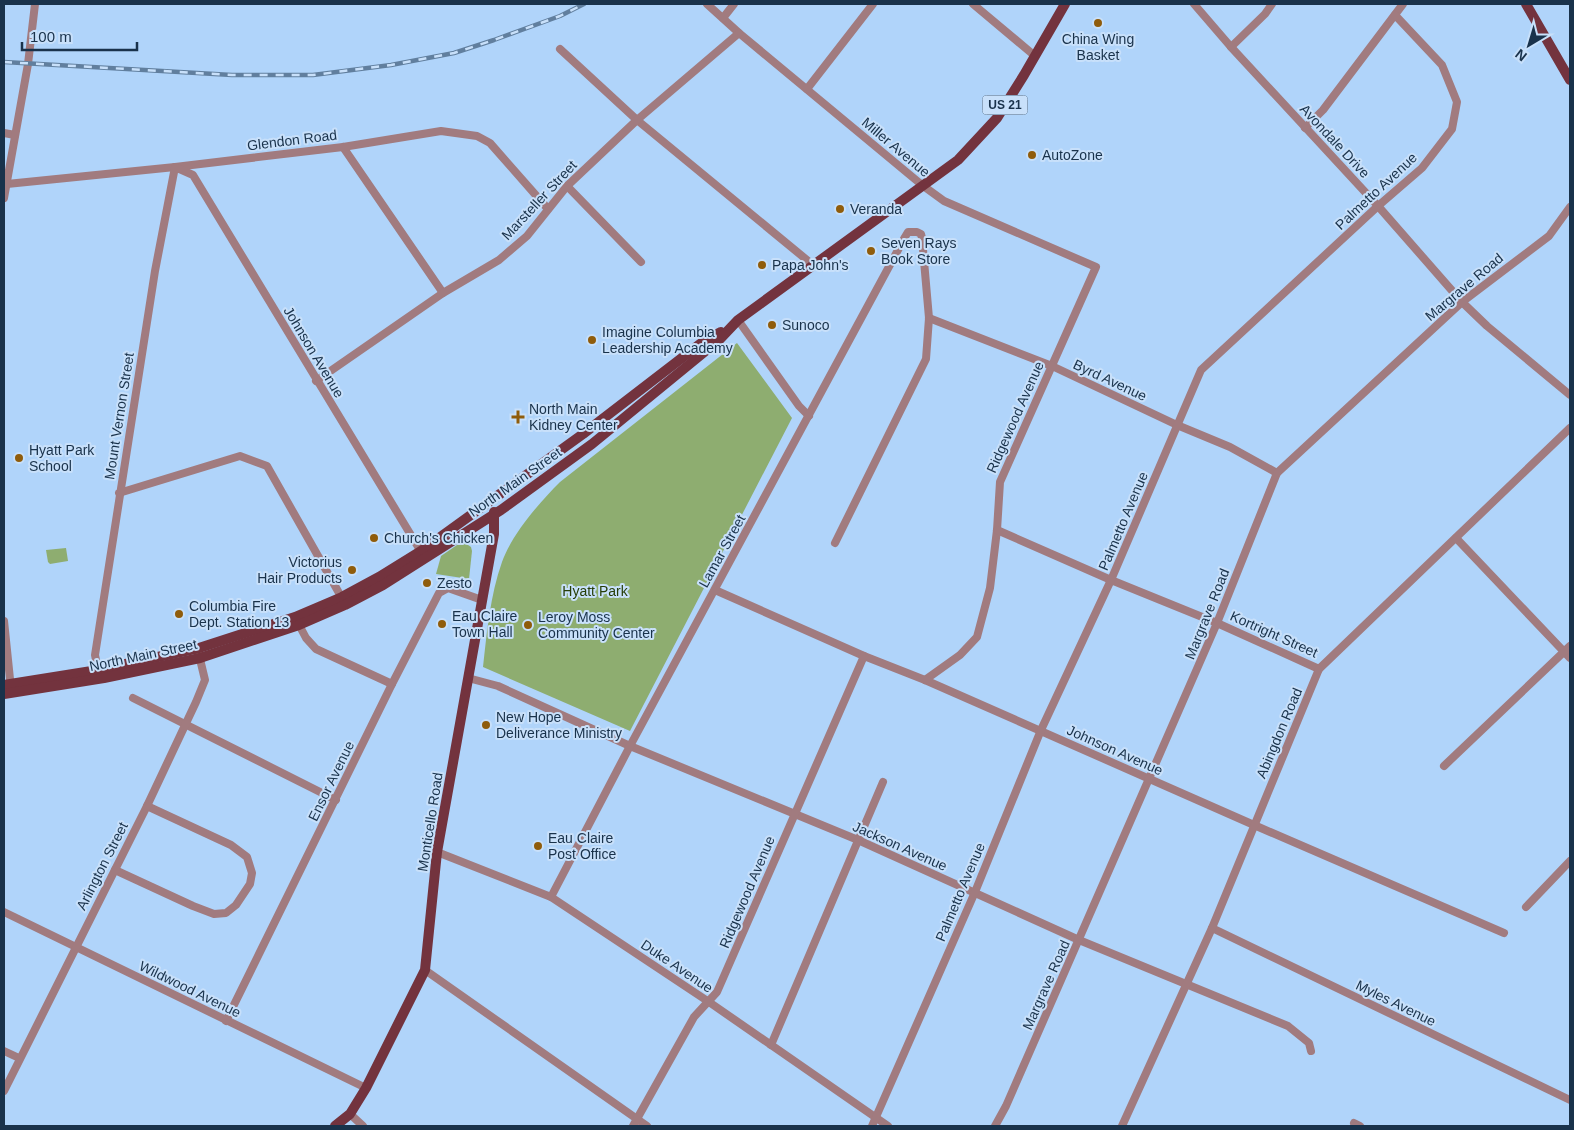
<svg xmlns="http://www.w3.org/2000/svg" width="1574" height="1130" font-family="Helvetica,sans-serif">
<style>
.park{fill:#8ead70}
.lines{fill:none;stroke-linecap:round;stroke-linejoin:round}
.minor{stroke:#a17b7f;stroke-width:8}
.major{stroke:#73333e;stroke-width:10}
.rail-casing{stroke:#617f9e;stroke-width:4.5}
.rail{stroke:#c8e0fa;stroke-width:2.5;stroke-dasharray:8;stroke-linecap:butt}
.poi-dot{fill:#8f5c0b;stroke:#c8e0fa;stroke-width:2}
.labels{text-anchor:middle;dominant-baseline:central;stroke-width:4;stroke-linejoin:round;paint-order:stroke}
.shield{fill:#c8e0fa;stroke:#4e6680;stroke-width:1}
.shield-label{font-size:12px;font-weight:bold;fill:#19324b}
.poi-label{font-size:14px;fill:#19324b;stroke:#c8e0fa;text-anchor:start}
.street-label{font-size:14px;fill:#19324b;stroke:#c8e0fa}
.park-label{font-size:14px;fill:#273e08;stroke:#c8e0fa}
</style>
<rect width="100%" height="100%" fill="#b0d4fa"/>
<g class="park">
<path d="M737 343 792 418 630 731 483 667C487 632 490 596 502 562 512 534 539 503 560 482Z"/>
<path d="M460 543H465L471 547 472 551 469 579 436 574 441 556Z"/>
<path d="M66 548 68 561 50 564 48 562 46 550Z"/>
</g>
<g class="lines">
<g class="minor">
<path d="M707 4 739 33 922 185 944 201 1096 267 1000 482 997 530 990 588 977 637 960 655 925 680"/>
<path d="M973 4 1035 56"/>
<path d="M1194 4 1231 47 1378 206 1462 302 1487 326 1570 395"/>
<path d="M723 18 734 4"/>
<path d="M1231 47 1265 14 1272 4"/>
<path d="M560 49 637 120 813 265"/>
<path d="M807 89 873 4"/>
<path d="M1305 128 1323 110 1403 4"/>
<path d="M4 133 15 135"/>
<path d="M343 147 443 293"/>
<path d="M7 184 175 167 343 147 441 131 477 136 490 143 548 209"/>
<path d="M567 186 641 262"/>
<path d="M4 198 28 64 35 4"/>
<path d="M929 318 1052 366 1177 425 1230 447 1277 473"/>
<path d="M738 320 799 406 809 416"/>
<path d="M316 381 443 293 499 260 527 236 567 186 637 120 739 33"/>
<path d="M119 493 240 456 267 466 343 600"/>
<path d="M997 530 1111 580 1217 623 1319 669"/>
<path d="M1456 538 1570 658"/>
<path d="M715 590 864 656 925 680 1254 825 1504 933"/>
<path d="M4 621 11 689"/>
<path d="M297 621 306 638 316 649 392 684"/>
<path d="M100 674 98 670 95 655 155 271 175 167 193 175 423 555"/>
<path d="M468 678 498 686 630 746 858 840 1079 940 1288 1026 1309 1043 1311 1051"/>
<path d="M133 698 336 800"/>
<path d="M1444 766 1570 646"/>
<path d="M437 852 551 897 709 1002 888 1126"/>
<path d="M115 870 193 906 214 914 226 913 236 905 250 884 252 873 247 857 231 845 147 806"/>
<path d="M551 897 630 746 905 237 908 232H917L921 234 922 238 929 318 926 359 835 543"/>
<path d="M1526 907 1570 861"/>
<path d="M4 912 366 1088"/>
<path d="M1212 928 1570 1100"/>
<path d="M425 970 647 1126"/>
<path d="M226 1021 392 684 439 593 448 588 482 600"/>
<path d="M771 1045 883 782"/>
<path d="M4 1051 19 1058"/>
<path d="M4 1091 147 806 196 702 205 680 199 655"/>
<path d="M350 1114 363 1126"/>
<path d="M1354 1123 1360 1126"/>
<path d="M633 1126 694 1017 717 992 864 656"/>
<path d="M872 1126 975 892 1041 730 1111 580 1201 370 1378 206 1422 168 1452 129 1457 102 1442 65 1395 15"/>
<path d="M995 1126 1006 1106 1217 623 1277 473 1462 302 1549 236 1570 207"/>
<path d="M1122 1126 1212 928 1319 669 1570 428"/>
</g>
<g class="major">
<path d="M1526 4 1570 80"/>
<path d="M4 685 98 670 199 648 295 617 342 597 379 577 421 551 583 434 704 341 721 332"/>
<path d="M4 694 104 678 200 658 299 625 345 605 383 585 501 510 592 444 719 340 738 320 958 160 997 118 1024 75 1065 4"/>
<path d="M335 1126 350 1114 366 1088 425 970 437 852 494 534V512"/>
</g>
<defs>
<path id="rail" d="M4 62 232 75H313L391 65 454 53 494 40 560 16 584 4"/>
</defs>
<use href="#rail" class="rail-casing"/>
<use href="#rail" class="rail"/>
</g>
<g class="poi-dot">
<circle cx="1098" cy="23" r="5"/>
<circle cx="1032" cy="155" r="5"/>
<circle cx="840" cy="209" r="5"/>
<circle cx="871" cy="251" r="5"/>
<circle cx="762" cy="265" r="5"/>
<circle cx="772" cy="325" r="5"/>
<circle cx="592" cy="340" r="5"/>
<path d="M515.5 409.5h5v5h5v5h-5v5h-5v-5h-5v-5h5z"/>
<circle cx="19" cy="458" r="5"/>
<circle cx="374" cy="538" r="5"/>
<circle cx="352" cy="570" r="5"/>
<circle cx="427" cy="583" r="5"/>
<circle cx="179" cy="614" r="5"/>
<circle cx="442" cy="624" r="5"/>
<circle cx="528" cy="625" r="5"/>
<circle cx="486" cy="725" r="5"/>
<circle cx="538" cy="846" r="5"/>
</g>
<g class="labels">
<rect class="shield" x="982.5" y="95.5" width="45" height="19" rx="4"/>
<g class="shield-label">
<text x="1005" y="105">US 21</text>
</g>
<g class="poi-label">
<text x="1098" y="39" text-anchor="middle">China Wing<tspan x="1098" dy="16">Basket</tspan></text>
<text x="1042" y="155">AutoZone</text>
<text x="850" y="209">Veranda</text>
<text x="881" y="243">Seven Rays<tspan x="881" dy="16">Book Store</tspan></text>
<text x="772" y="265">Papa John's</text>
<text x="782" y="325">Sunoco</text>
<text x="602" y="332">Imagine Columbia<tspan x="602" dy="16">Leadership Academy</tspan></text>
<text x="529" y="409">North Main<tspan x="529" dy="16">Kidney Center</tspan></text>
<text x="29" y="450">Hyatt Park<tspan x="29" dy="16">School</tspan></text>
<text x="384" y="538">Church's Chicken</text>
<text x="342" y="562" text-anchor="end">Victorius<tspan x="342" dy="16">Hair Products</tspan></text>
<text x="437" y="583">Zesto</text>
<text x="189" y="606">Columbia Fire<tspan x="189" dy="16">Dept. Station 13</tspan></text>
<text x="452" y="616">Eau Claire<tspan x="452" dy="16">Town Hall</tspan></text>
<text x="538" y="617">Leroy Moss<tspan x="538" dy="16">Community Center</tspan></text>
<text x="496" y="717">New Hope<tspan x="496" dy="16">Deliverance Ministry</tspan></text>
<text x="548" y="838">Eau Claire<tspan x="548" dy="16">Post Office</tspan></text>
</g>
<g class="street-label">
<text transform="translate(292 140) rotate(-7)">Glendon Road</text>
<text transform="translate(1335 141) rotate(47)">Avondale Drive</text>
<text transform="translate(896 147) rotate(40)">Miller Avenue</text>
<text transform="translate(1376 191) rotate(-43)">Palmetto Avenue</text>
<text transform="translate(539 200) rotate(-47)">Marsteller Street</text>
<text transform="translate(1464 287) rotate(-40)">Margrave Road</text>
<text transform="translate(314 352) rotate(59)">Johnson Avenue</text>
<text transform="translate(1110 380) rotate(25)">Byrd Avenue</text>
<text transform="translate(119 416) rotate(-81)">Mount Vernon Street</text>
<text transform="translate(1015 417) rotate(-66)">Ridgewood Avenue</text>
<text transform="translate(515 482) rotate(-35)">North Main Street</text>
<text transform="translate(1123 521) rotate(-67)">Palmetto Avenue</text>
<text transform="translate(722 551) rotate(-61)">Lamar Street</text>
<text transform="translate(1207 614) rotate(-68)">Margrave Road</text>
<text transform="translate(1274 634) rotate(24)">Kortright Street</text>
<text transform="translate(143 655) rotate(-12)">North Main Street</text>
<text transform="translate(1279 733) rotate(-67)">Abingdon Road</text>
<text transform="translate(1115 750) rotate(24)">Johnson Avenue</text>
<text transform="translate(331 781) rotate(-64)">Ensor Avenue</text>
<text transform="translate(430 822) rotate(-81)">Monticello Road</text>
<text transform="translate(900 846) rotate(24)">Jackson Avenue</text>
<text transform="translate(102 866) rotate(-63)">Arlington Street</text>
<text transform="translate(747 892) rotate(-67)">Ridgewood Avenue</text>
<text transform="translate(960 892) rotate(-67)">Palmetto Avenue</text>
<text transform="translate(677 966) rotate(34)">Duke Avenue</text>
<text transform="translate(1046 985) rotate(-66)">Margrave Road</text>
<text transform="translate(190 989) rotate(26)">Wildwood Avenue</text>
<text transform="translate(1396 1003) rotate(26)">Myles Avenue</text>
</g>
<g class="park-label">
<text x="595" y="591">Hyatt Park</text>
</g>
</g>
<rect width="1574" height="1130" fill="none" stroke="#19324b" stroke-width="10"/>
<g transform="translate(1529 45) rotate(218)" stroke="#c8e0fa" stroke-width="4" paint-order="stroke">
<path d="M0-4L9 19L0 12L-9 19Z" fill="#19324b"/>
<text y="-8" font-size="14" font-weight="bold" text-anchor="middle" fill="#19324b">N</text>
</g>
<path d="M22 42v8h115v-8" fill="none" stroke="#19324b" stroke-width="2.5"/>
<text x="30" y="42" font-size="15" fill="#19324b" stroke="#c8e0fa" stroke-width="4" paint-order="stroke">100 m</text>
</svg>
